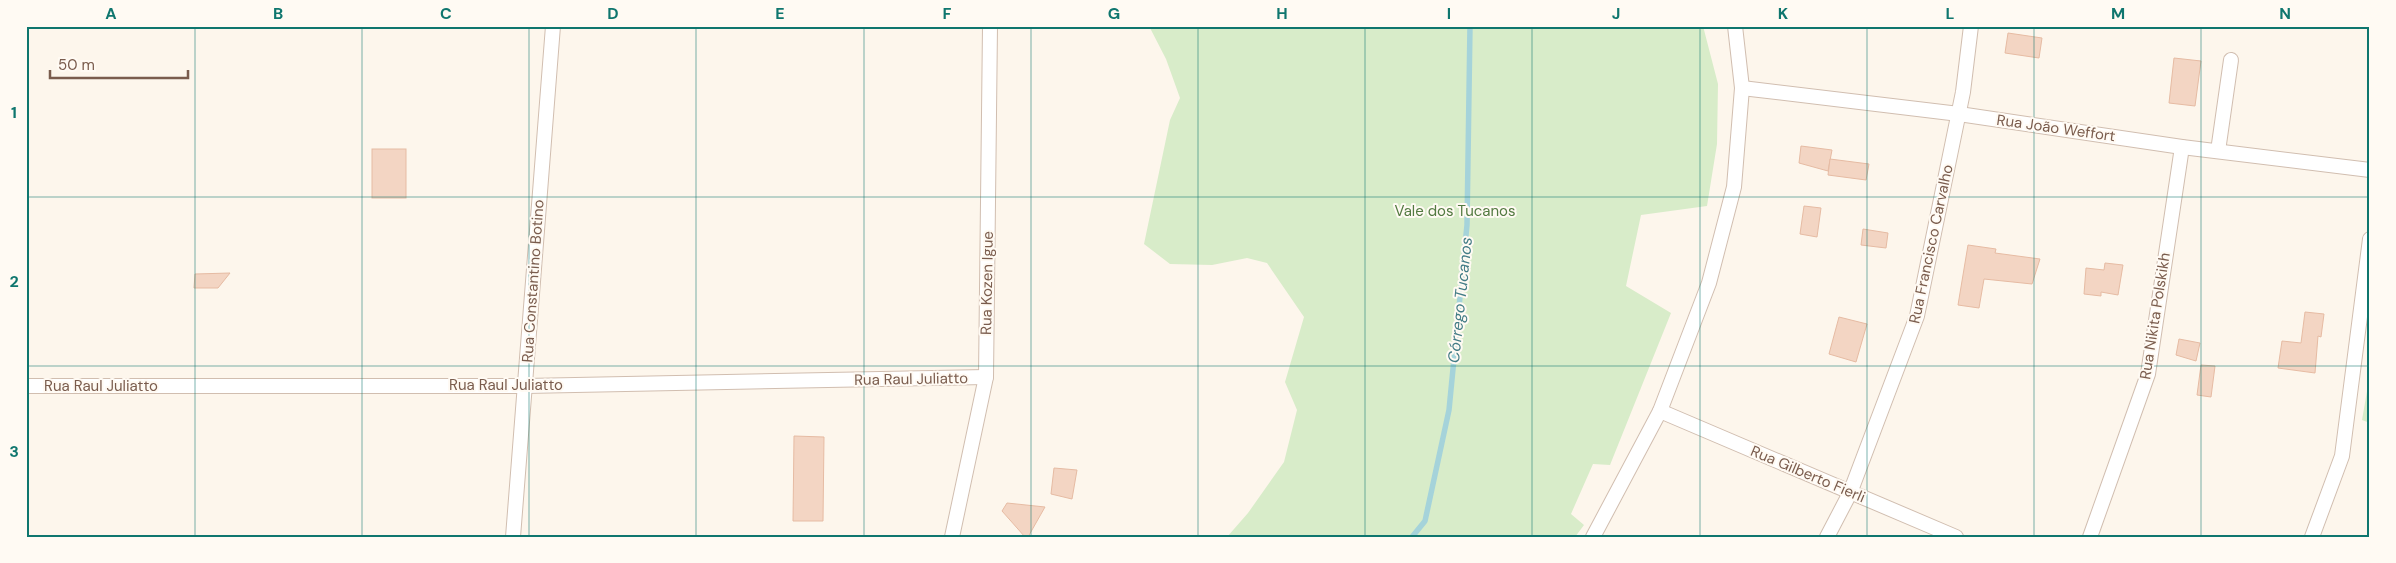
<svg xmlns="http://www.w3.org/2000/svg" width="2396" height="563" font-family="'DM Sans',sans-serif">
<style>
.green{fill:#d8ecc9}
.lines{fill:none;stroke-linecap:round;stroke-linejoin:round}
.stream{stroke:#a5d3da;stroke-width:5.5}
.building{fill:#f3d5c3;stroke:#e6bba3}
.minor-casing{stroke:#d1beb0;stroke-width:16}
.minor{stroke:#fff;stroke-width:14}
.grid{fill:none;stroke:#0f766e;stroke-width:1;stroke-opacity:0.55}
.labels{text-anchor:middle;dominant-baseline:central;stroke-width:4;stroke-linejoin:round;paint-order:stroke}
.street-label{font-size:15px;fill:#7a5c4d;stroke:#fffaf3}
.park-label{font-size:15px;fill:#537a41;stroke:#fffaf3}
.water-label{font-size:16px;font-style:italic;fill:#437c86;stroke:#fffaf3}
.neatline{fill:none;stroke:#0f766e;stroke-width:2}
.grid-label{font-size:16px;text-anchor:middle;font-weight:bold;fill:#0f766e}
</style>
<rect width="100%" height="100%" fill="#fdf6ec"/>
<g class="green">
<path d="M1149 26H1703L1718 84 1717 144 1707 206 1641 215 1626 286 1671 313 1610 465 1593 464 1571 514 1584 525 1575 537H1227L1248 513 1284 462 1297 410 1285 382 1304 317 1267 263 1247 258 1212 265 1170 264 1144 244 1170 120 1180 98 1166 59Z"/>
<path d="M2370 374V423L2362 420Z"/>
</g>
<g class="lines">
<path class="stream" d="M1412 537 1425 521 1449 410 1467 225 1470 26"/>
</g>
<g class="building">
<path d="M2008 33 2042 38 2039 58 2005 53Z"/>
<path d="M2174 58 2201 61 2195 106 2169 103Z"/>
<path d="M1801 146 1832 150 1828 171 1799 163Z"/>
<rect x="372" y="149" width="34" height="49"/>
<path d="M1830 159 1869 164 1866 180 1828 175Z"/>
<path d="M1804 206 1821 208 1817 237 1800 234Z"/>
<path d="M1863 229 1888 233 1886 248 1861 245Z"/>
<path d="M1968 245 1996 249 1995 253 2040 259 2032 284 1984 279 1979 308 1958 305Z"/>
<path d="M2105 263 2123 265 2118 295 2101 292V296L2084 294 2086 268 2104 270Z"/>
<path d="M230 273 218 288H194L195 274Z"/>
<path d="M2305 312 2324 314 2321 337 2318 336 2315 373 2278 368 2282 341 2301 343Z"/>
<path d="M1839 317 1867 324 1856 362 1829 354Z"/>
<path d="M2179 339 2200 343 2196 361 2176 355Z"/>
<path d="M2201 365 2215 366 2211 397 2197 395Z"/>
<path d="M794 436 824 437 823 521H793Z"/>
<path d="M1054 468 1077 470 1072 499 1051 494Z"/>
<path d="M1007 503 1045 507 1028 537H1025L1002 511Z"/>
</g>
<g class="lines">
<defs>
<g id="minor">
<path d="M1742 88 1959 114 2182 147 2370 170"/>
<path d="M2218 151 2231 60"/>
<path d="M26 386H525L986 377"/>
<path d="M1660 411 1956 537"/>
<path d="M513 537 553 26"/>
<path d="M952 537 986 377 990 26"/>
<path d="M1593 537 1660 411 1709 283 1734 187 1742 88 1735 26"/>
<path d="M1827 537 1850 493 1917 316 1963 92 1971 26"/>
<path d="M2090 537 2148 374 2182 147"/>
<path d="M2312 537 2342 456 2370 239"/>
</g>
</defs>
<use href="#minor" class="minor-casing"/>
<use href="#minor" class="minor"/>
</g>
<path class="grid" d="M195 26V537M362 26V537M529 26V537M696 26V537M864 26V537M1031 26V537M1198 26V537M1365 26V537M1532 26V537M1700 26V537M1867 26V537M2034 26V537M2201 26V537M26 197H2370M26 366H2370"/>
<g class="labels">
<g class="street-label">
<text transform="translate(2056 128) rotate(8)">Rua João Weffort</text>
<text transform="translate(1931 244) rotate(-78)">Rua Francisco Carvalho</text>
<text transform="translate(533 281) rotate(-86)">Rua Constantino Botino</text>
<text transform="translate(987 283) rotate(-89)">Rua Kozen Igue</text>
<text transform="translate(2155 316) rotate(-81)">Rua Nikita Polskikh</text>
<text transform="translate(911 379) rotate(-1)">Rua Raul Juliatto</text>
<text x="506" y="385">Rua Raul Juliatto</text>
<text x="101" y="386">Rua Raul Juliatto</text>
<text transform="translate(1808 474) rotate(23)">Rua Gilberto Fierli</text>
</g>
<g class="park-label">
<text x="1455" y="211">Vale dos Tucanos</text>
</g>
<g class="water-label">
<text transform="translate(1460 300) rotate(-84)">Córrego Tucanos</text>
</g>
</g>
<rect width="2396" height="563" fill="none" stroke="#fffaf3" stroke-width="55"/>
<path d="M50 70v8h138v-8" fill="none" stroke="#7a5c4d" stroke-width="2.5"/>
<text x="58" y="70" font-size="15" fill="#7a5c4d" stroke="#fffaf3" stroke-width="4" paint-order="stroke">50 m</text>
<rect x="28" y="28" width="2340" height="508" class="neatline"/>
<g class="grid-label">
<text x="111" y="19">A</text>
<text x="278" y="19">B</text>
<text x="446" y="19">C</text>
<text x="613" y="19">D</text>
<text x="780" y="19">E</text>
<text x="947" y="19">F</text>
<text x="1114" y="19">G</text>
<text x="1282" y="19">H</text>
<text x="1449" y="19">I</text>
<text x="1616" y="19">J</text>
<text x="1783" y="19">K</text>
<text x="1950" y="19">L</text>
<text x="2118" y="19">M</text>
<text x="2285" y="19">N</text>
<text x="14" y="118">1</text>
<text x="14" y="287">2</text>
<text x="14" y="457">3</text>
</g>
</svg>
